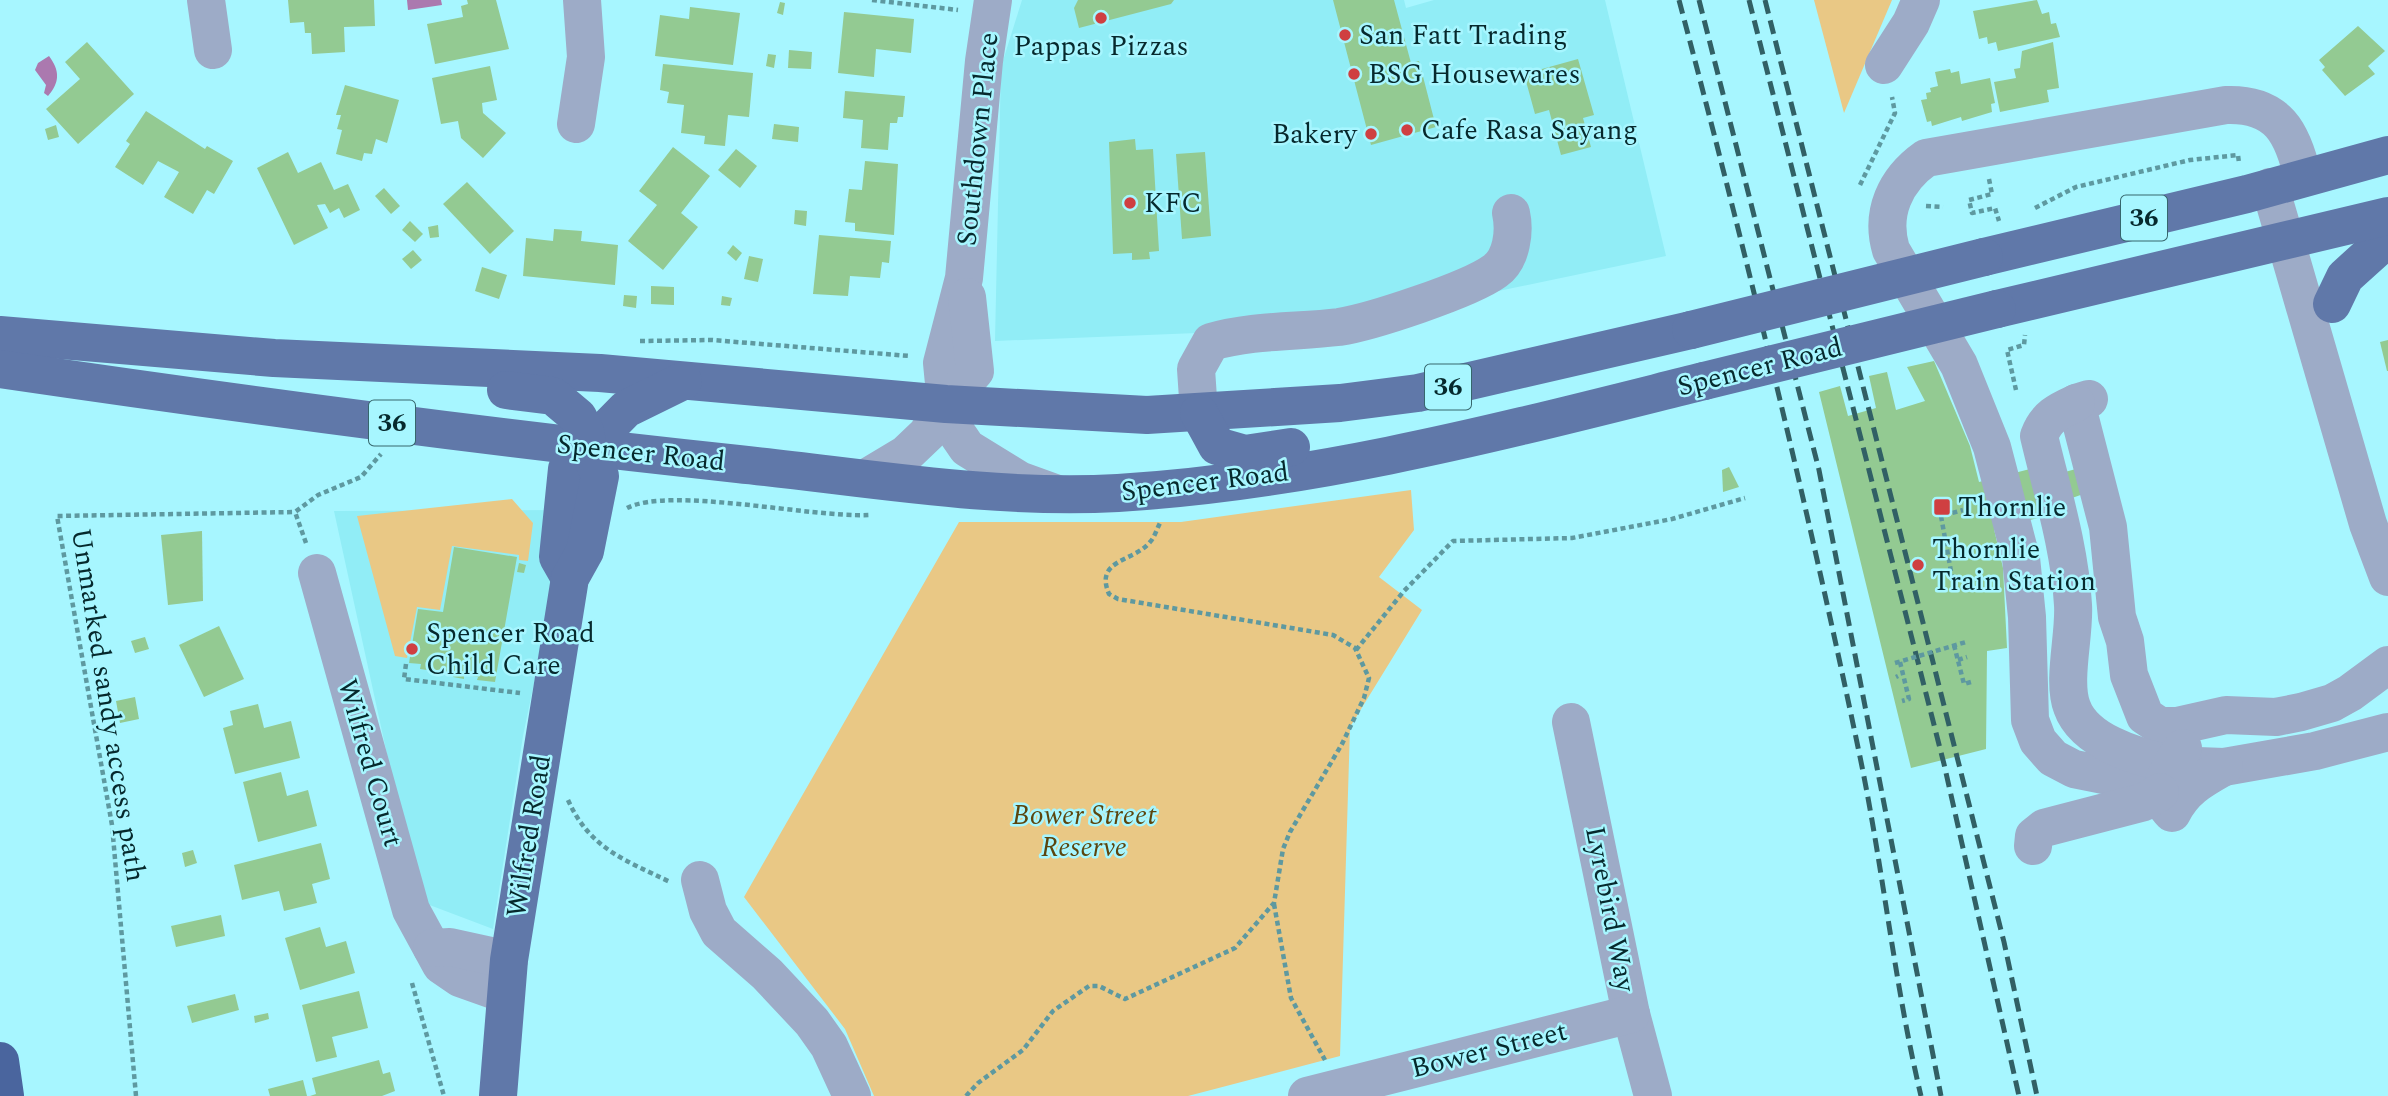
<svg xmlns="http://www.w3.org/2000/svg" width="2388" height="1096" font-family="Spectral,serif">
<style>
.built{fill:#91edf6}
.green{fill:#e9c885}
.water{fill:#ab79af}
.building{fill:#93ca92}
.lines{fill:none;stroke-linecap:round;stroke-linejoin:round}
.path{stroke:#5e99a0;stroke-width:4.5;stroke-dasharray:5 3.5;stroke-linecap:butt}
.minor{stroke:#9dabc7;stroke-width:38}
.major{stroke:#6078a9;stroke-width:38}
.highway{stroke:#4a659e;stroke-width:38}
.rail{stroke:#316065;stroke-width:5;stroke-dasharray:14 7;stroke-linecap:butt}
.path-bridge{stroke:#5e99a0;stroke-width:4.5;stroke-dasharray:5 3.5;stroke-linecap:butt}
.major-bridge{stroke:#6078a9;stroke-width:38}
.poi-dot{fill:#cf3f41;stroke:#a7f6ff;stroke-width:2.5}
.labels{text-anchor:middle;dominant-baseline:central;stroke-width:5;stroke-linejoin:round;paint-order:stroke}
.shield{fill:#a7f6ff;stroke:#36666c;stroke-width:2}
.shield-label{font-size:26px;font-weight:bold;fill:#06292d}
.poi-label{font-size:28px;fill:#06292d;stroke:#a7f6ff;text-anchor:start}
.street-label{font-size:28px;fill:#06292d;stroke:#a7f6ff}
.park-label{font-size:28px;font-style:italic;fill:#5c450d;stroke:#a7f6ff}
</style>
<rect width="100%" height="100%" fill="#a7f6ff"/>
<g class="built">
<path d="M1022 0H1404L1406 8 1434 0H1605L1666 256 1321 328 995 341 1001 67Z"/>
<path d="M570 510 523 736 493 929 419 901 334 511Z"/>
</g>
<g class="green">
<path d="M1814 0H1892L1844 113Z"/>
<path d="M1411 490 1414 530 1379 577 1422 610 1350 727 1340 1056 1188 1096H874L845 1029 744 897 959 522H1181Z"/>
<path d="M512 499 533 523 528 561 519 560V555L452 546 440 610 417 607 407 658 395 656 357 516Z"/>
</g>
<g class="water">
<path d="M407 0H441L442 5 408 10Z"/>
<path d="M49 56C60 71 60 82 48 96L44 93 46 85 35 70 38 63Z"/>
</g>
<g class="building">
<path d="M288 0H374L375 26 344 27 345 52 312 54 311 33H305L304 22 290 23Z"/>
<path d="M467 0H496L509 49 435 64 427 24 463 17 461 6 468 4Z"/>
<path d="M1078 0H1174L1171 4 1079 28 1074 8Z"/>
<path d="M1333 0H1394L1411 63 1419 61 1436 127 1371 145Z"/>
<path d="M2037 0 2042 14 2049 12 2051 24 2056 23 2060 37 1998 51 1996 42 1988 44 1987 37 1979 39 1973 11Z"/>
<path d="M780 2 785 3 783 15 777 13Z"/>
<path d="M690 7 740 13 733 65 655 56 660 15 689 19Z"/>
<path d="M844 12 914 19 911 53 876 49 874 77 838 73Z"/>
<path d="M2358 26 2385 51 2368 66 2375 74 2345 96 2322 70 2325 67 2319 60Z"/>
<path d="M87 42 134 94 78 144 46 109 80 79 65 62Z"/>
<path d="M2053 42 2059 88 2047 90 2049 102 2000 112 1994 82 2016 78 2014 69 2020 68 2022 51Z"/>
<path d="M789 50 812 52 811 69 788 68Z"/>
<path d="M768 54 776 55 774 68 766 66Z"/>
<path d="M1578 59 1594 115 1583 118 1591 147 1561 155 1549 110 1535 114 1524 74Z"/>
<path d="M663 64 753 73 749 117 728 115 725 146 704 144 705 136 681 133 684 105 667 103 669 92 660 90Z"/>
<path d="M490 66 497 100 482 103 483 113 506 133 483 158 461 138 458 121 441 124 432 78Z"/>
<path d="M1950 69 1951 73 1959 71 1961 84 1990 78 1995 103 1991 104 1992 112 1962 121 1961 117 1932 126 1931 121 1927 122 1921 100 1927 99 1926 93 1931 92 1930 88 1938 86 1935 72Z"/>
<path d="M345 85 399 100 387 143 376 139 372 154 364 153 362 161 336 154 342 130 337 129 341 115H336Z"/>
<path d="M845 91 905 96 903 117H898L897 123H890L888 150 861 148 863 120 843 118Z"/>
<path d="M146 111 205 149 207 146 233 161 214 194 207 190 193 214 164 197 179 172 158 161 143 185 115 167 130 144 126 141Z"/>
<path d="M774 124 799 127 798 142 772 139Z"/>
<path d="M56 125 59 137 48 140 45 129Z"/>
<path d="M1135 139 1136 150 1153 149 1159 251 1149 252 1150 259 1132 260V253L1113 254 1109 142Z"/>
<path d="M673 147 710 176 681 213 698 227 663 270 628 241 657 205 639 191Z"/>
<path d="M736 149 757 166 740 188 718 170Z"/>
<path d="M288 152 298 173 321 162 334 190 348 184 360 210 344 218 339 208 330 213 325 204 317 205 328 228 294 245 257 168Z"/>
<path d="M1205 152 1211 236 1182 239 1176 154Z"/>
<path d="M865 161 898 164 894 235 855 231V223L845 222 849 189 862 190Z"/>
<path d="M467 182 514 231 490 254 443 204Z"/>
<path d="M384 188 400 206 391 214 375 196Z"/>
<path d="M795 210 807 211 806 226 794 224Z"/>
<path d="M410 221 423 234 415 242 402 230Z"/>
<path d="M438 225 439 237 430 238 428 227Z"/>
<path d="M554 229 582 231 581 241 618 245 615 285 523 276 526 238 553 241Z"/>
<path d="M819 235 891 241 889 263 882 262 880 278 850 276 848 296 813 294Z"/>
<path d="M733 245 742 253 736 261 727 253Z"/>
<path d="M413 250 422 260 411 269 402 259Z"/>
<path d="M749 256 763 259 758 282 744 279Z"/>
<path d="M482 267 507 275 499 299 475 291Z"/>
<path d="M651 286 674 287V305L651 304Z"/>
<path d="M624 295 637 296 636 308 623 306Z"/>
<path d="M722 296 732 298 730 306 721 305Z"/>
<path d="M2388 340V371H2387L2380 342Z"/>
<path d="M1934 361 1970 446 1979 482 2030 469 2065 472 2083 467 2089 492 2072 498 2042 517 1994 529 2003 568 2007 648 1987 651 1986 749 1911 768 1819 392 1840 386 1848 416 1876 408 1869 376 1887 372 1896 410 1925 401 1907 367Z"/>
<path d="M1729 467 1739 487 1723 492 1722 470Z"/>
<path d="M202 531 203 601 168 605 161 535Z"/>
<path d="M454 547 517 557 495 682 477 680 478 677 464 675V679L453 677 454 674 420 669 421 664 409 663 418 609 443 612Z"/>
<path d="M519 563 526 565 524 573 517 572Z"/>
<path d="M219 626 244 679 204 697 179 645Z"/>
<path d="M145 637 149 649 135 653 131 641Z"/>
<path d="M135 697 139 719 120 723 116 701Z"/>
<path d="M258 704 264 728 291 721 300 758 235 774 223 728 233 725 230 711Z"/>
<path d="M281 772 287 796 308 790 317 826 258 842 243 782Z"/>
<path d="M321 843 330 879 312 884 317 903 284 911 279 891 242 900 234 865Z"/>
<path d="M193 850 197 863 185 867 182 853Z"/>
<path d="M221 915 225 936 176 947 171 926Z"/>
<path d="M320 927 326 947 346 941 355 973 300 990 285 938Z"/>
<path d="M359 991 368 1028 332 1037 337 1057 316 1062 302 1005Z"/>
<path d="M235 994 239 1010 192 1023 187 1006Z"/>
<path d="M268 1013 269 1019 255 1023 254 1016Z"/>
<path d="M379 1060 383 1074 390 1072 395 1091 382 1096H310L316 1094 312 1078Z"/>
<path d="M303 1080 307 1096H270L268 1089Z"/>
</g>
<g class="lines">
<g class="path">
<path d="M872 0 958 10"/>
<path d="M1989 179 1992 194 1969 200 1972 213 1995 208 1999 221"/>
<path d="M1860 185 1895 113 1892 97"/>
<path d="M1926 206 1943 207"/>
<path d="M2035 208 2076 187 2190 160 2238 155 2239 163"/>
<path d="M640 341 712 340 910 356"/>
<path d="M2016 390 2007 350 2024 345 2025 335"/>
<path d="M627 508C670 486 812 518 869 515"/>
<path d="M306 543 295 512 318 495 361 477 381 454"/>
<path d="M1954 588 1941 516 1963 510"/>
<path d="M1954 645 1964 684 1971 682"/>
<path d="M1356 650 1404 591 1453 541 1572 538 1672 519 1745 498"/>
<path d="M1958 660 1967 657"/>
<path d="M1900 662 1909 699 1902 701"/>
<path d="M406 664 404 679 520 693"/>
<path d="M1896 677 1898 676"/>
<path d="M568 800C590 849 625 860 670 882"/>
<path d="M1274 904 1291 998 1325 1060"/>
<path d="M412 983 444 1096"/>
<path d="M136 1096 112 825 57 516 295 512"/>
<path d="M966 1096 978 1083 1023 1050 1053 1011 1089 986H1099L1125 999 1235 948 1274 903 1283 849 1290 832 1342 744 1364 698 1369 678 1355 648 1333 635 1118 599 1109 594C1094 559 1134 562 1150 542 1155 537 1157 528 1161 521"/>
</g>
<g class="minor">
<path d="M206 0 213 50"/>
<path d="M993 0 984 61 964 278 942 363 946 404 954 429 967 448 1019 480 1055 493"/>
<path d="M1884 65 1911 23 1921 0"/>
<path d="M576 124 586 57 582 0"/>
<path d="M2303 178C2293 133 2278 103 2226 105L1926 158C1895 180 1880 213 1891 250L1959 365 1992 447 2021 558 2027 617 2030 720 2038 741 2053 758 2074 769 2104 775 2171 765 2224 767 2315 751 2388 732"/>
<path d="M2270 187 2368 524 2388 577"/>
<path d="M2089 399 2076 403 2108 527 2117 617 2125 641 2129 675 2145 716 2160 726H2177L2226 715 2276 717 2301 712 2332 703 2350 693 2388 665"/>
<path d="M2076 403C2058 411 2046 417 2039 436 2052 491 2070 549 2073 605 2075 634 2062 681 2072 707 2084 741 2134 756 2166 763"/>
<path d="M1199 413 1196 369 1211 342C1252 330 1296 332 1339 327 1371 322 1469 290 1495 271 1512 259 1515 231 1511 213"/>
<path d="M866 478 906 454 927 434 946 404 975 371 967 297"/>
<path d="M317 573 411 910 441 965 460 978 505 994"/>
<path d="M1571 722 1631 1014 1653 1096"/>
<path d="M2183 748C2169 768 2151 792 2172 813 2184 789 2201 780 2224 767"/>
<path d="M2033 846 2034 836 2044 828 2144 802 2160 792"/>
<path d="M700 880 708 911 719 932 767 974 812 1022 829 1046 852 1096"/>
<path d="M432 948 450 947 509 960"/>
<path d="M1307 1096 1631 1014"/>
</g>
<g class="major">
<path d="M1984 257 2247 194 2388 155"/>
<path d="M2332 304 2345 277 2388 238"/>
<path d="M1997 309 2388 216"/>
<path d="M0 335 274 358 600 373 946 404 1147 415 1340 403 1418 393 1691 330"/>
<path d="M0 369C246 405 492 438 738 464 864 477 990 500 1118 493 1317 481 1511 429 1704 381"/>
<path d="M1199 413 1217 446 1245 454 1291 447"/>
<path d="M570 578 558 557 567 469 626 409 683 381"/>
<path d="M498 1096 509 960 570 578 585 551 600 476 588 448 585 431 578 417 553 396 506 390"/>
</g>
<path class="highway" d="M0 1061 5 1096"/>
<g class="rail">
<path d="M1679 0C1745 249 1806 499 1859 752 1883 866 1894 983 1921 1096"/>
<path d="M1699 0 1819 470 1941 1096"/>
<path d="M1749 0 1944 764 2019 1096"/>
<path d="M1765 0 2004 942 2037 1096"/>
</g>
<path class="path-bridge" d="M1895 663 1966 642"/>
<g class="major-bridge">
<path d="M1691 330 1984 257"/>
<path d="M1704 381 1997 309"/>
</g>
</g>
<g class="poi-dot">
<circle cx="1101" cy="18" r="7"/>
<circle cx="1345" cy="35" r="7"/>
<circle cx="1354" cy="74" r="7"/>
<circle cx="1407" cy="130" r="7"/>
<circle cx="1371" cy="134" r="7"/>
<circle cx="1130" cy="203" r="7"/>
<rect x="1933" y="498" width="18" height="18" rx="3.5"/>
<circle cx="1918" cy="565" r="7"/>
<circle cx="412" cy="649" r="7"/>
</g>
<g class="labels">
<g class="shield">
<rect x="2121" y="195.5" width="46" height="45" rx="5"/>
<rect x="1425" y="364.5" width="46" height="45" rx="5"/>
<rect x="369" y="400.5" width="46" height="45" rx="5"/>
</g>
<g class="shield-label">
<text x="2144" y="218">36</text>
<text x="1448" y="387">36</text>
<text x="392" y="423">36</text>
</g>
<g class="poi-label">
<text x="1359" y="35">San Fatt Trading</text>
<text x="1101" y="46" text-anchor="middle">Pappas Pizzas</text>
<text x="1368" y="74">BSG Housewares</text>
<text x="1421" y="130">Cafe Rasa Sayang</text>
<text x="1357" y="134" text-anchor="end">Bakery</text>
<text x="1144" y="203">KFC</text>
<text x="1958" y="507">Thornlie</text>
<text x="1932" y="549">Thornlie<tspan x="1932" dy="32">Train Station</tspan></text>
<text x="426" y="633">Spencer Road<tspan x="426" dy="32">Child Care</tspan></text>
</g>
<g class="street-label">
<text transform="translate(978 139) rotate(-84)">Southdown Place</text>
<text transform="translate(1760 367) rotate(-14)">Spencer Road</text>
<text transform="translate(641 453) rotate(6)">Spencer Road</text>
<text transform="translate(1205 482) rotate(-7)">Spencer Road</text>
<text transform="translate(108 705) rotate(81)">Unmarked sandy access path</text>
<text transform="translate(370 763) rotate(74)">Wilfred Court</text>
<text transform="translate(529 836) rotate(-81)">Wilfred Road</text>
<text transform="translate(1610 909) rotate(79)">Lyrebird Way</text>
<text transform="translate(1489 1050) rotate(-14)">Bower Street</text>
</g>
<g class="park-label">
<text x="1084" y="815">Bower Street<tspan x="1084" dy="32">Reserve</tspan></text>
</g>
</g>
</svg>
